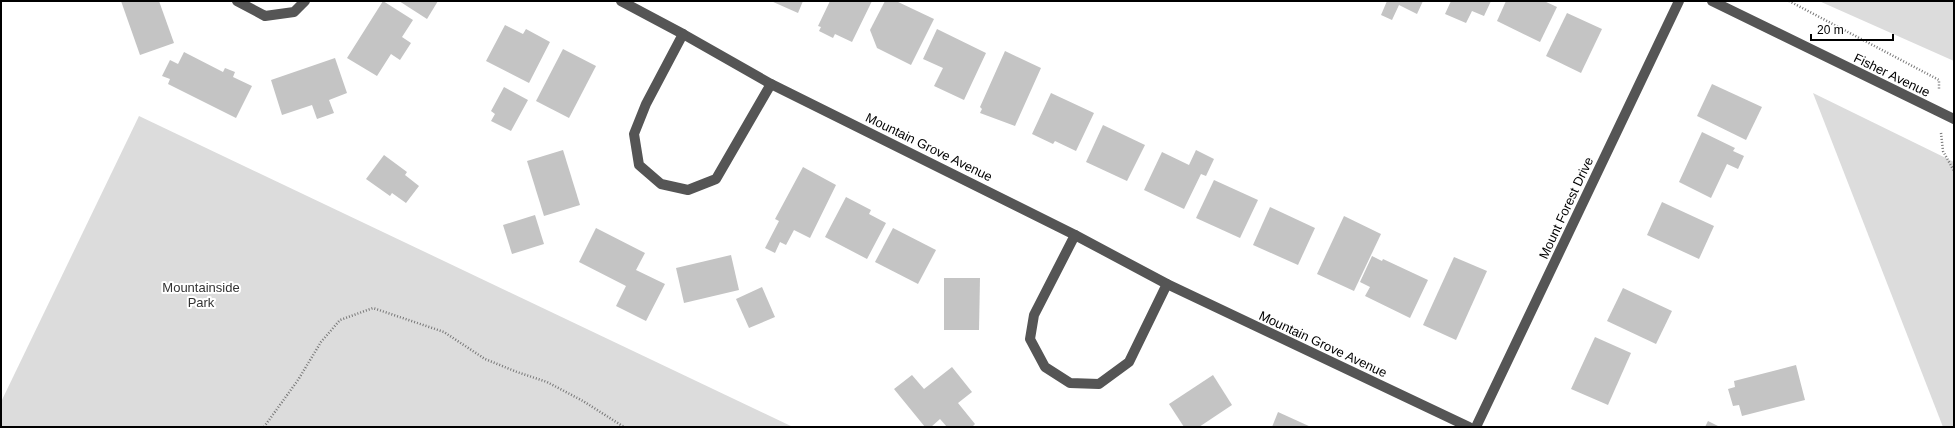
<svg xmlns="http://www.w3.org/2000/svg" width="1955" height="428" font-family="Arial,sans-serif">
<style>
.green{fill:#dcdcdc}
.building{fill:#c4c4c4}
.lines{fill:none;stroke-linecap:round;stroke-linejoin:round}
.path{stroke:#777;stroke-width:2.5;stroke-dasharray:1 2;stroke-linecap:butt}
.minor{stroke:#555;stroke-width:10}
.labels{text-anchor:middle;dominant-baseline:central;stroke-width:4;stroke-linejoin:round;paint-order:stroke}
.street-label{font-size:13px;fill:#000;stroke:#fff}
.park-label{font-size:13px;fill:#333;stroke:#fff}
</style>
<rect width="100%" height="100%" fill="#fff"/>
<g class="green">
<path d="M1819 1H1954V61Z"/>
<path d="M1813 93 1954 162V427H1943Z"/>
<path d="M139 116 793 427H1V402Z"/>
</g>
<g class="building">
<path d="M121 1H159L174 43 140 55Z"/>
<path d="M383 1 413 20 402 37 411 43 400 60 391 54 377 76 347 58Z"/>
<path d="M399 1H438L427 19Z"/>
<path d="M771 1H803L798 13Z"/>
<path d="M830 1H872L852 42 835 34 833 38 819 31 821 27 818 26Z"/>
<path d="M885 1H896L934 19 911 65 877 48 870 30Z"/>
<path d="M1387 1H1423L1417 14 1399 5 1392 20 1381 15Z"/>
<path d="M1451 1H1491L1484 16 1472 11 1466 23 1445 14Z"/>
<path d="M1506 1H1544L1557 7 1540 42 1497 21Z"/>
<path d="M1567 13 1602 29 1581 73 1546 56Z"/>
<path d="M505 25 523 34 526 29 550 42 529 83 486 61Z"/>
<path d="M937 29 986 53 964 100 934 86 943 68 923 59Z"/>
<path d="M563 49 596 66 569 118 536 101Z"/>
<path d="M1005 51 1041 68 1015 126 980 113 982 109 980 107Z"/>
<path d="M184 52 223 72 225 68 235 72 233 77 252 86 236 118 168 84 170 79 162 76 170 60 178 64Z"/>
<path d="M335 58 347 93 329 100 334 113 317 119 312 105 282 115 271 80Z"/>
<path d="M1712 84 1762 107 1746 140 1697 116Z"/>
<path d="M504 87 528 100 511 131 491 121 495 114 491 111Z"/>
<path d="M1051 93 1094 113 1076 151 1055 141 1053 144 1032 134Z"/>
<path d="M1103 125 1145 145 1127 181 1086 162Z"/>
<path d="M1702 132 1735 148 1733 151 1744 156 1738 169 1727 164 1711 198 1679 182Z"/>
<path d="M563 150 580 205 544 216 527 161Z"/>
<path d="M1196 150 1214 159 1206 176 1201 174 1184 209 1144 190 1162 152 1189 165Z"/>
<path d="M384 155 407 172 405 175 419 186 406 203 392 193 390 196 366 179Z"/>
<path d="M803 167 836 185 810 238 794 230 786 245 780 242 775 253 765 248 779 221 775 219Z"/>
<path d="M1214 180 1258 200 1240 238 1196 218Z"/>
<path d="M846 197 871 210 869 214 886 223 867 259 825 237Z"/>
<path d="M1662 202 1714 226 1699 259 1647 235Z"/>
<path d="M1270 207 1315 228 1298 265 1253 245Z"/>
<path d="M535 215 544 244 512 254 503 225Z"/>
<path d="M1344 216 1381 234 1354 291 1317 274Z"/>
<path d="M596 228 645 253 636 270 665 284 646 321 616 306 626 286 579 262Z"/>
<path d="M893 228 936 250 918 284 875 262Z"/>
<path d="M731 255 739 290 684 303 676 268Z"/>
<path d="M1372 256 1382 261 1383 259 1428 280 1410 318 1365 296 1370 287 1360 282Z"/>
<path d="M1454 257 1487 271 1456 340 1423 325Z"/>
<path d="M944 278H980L979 330H944Z"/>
<path d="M762 287 775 317 749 328 736 299Z"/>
<path d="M1623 288 1672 311 1656 344 1607 321Z"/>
<path d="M1595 337 1631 353 1608 405 1571 389Z"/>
<path d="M1796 365 1805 400 1742 416 1739 405 1733 406 1728 389 1735 387 1734 381Z"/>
<path d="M952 367 972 392 958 403 975 424 972 427H947L940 419 931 427H925L894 389 912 375 924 389Z"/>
<path d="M1213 375 1232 405 1199 427H1184L1169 404Z"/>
<path d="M1278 412 1311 427H1272Z"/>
<path d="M1708 421 1720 427H1705Z"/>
</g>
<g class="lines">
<g class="path">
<path d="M1789 1 1939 80V90"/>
<path d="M1941 133 1943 151 1954 171"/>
<path d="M264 427 298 380 321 342 340 320 373 308 444 332 485 359 517 372 547 382 583 401 624 427"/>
</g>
<g class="minor">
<path d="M237 1 265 16 294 12 305 1"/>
<path d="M621 1 683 34 771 84 1075 235 1167 284 1469 427"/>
<path d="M1712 1 1954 119"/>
<path d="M683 34 646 104 634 134 639 165 661 184 688 190 716 179 771 84"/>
<path d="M1075 235 1034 315 1030 339 1045 367 1070 383 1099 384 1129 362 1167 284"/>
<path d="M1476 427 1679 1"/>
</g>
</g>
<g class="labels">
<g class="street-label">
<text transform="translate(1892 75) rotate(26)">Fisher Avenue</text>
<text transform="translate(929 147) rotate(26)">Mountain Grove Avenue</text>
<text transform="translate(1566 208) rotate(-65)">Mount Forest Drive</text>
<text transform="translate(1323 344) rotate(25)">Mountain Grove Avenue</text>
</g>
<g class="park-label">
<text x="201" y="287">Mountainside<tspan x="201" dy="15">Park</tspan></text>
</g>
</g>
<rect width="1955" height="428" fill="none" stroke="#000000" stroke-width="4"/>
<path d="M1811 34v6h82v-6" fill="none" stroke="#000000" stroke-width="2"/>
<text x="1817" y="34" font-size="12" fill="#000000" stroke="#ffffff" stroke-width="3" paint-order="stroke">20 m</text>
</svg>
